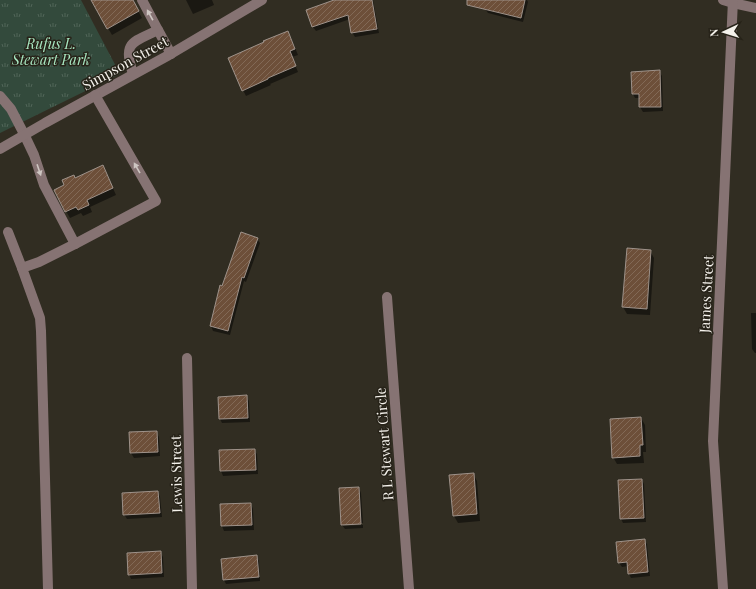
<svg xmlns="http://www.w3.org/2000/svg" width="756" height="589" font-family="'Playfair Display',serif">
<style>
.park{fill:url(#park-tufts)}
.shadow{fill:#0007}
.building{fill:url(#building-hatch);stroke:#9e928a}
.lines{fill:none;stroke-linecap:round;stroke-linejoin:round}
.minor{stroke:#867373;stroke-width:10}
.oneway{fill:#cec6c2}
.labels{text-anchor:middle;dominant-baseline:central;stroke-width:3;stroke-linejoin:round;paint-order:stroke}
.park-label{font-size:14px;font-style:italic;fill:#a8e7c1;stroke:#272319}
.street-label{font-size:14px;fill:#f5f2ec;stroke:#272319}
</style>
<defs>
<pattern id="park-tufts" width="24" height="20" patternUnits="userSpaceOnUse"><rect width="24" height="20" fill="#334a3c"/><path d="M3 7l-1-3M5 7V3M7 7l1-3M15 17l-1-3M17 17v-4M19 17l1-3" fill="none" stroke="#516558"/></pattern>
<pattern id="building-hatch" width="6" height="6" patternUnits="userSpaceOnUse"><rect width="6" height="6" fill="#6d4f39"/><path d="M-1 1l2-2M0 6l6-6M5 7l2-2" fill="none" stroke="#826956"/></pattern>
</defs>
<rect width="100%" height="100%" fill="#312d22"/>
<path class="park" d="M0 0H81L120 74 0 133Z"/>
<g class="shadow">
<path d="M92 0H132L142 18 112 35Z"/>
<path d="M186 0H212L214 5 193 14Z"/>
<path d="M337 0H373L379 33 355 37 352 32 350 19 316 31 313 27 308 10Z"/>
<path d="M487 0H527L528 2 523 22 488 13 485 9Z"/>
<path d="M288 32 291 38 298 55 292 57 298 72 270 84 271 85 246 96 243 90Z"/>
<path d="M659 71 662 76 663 111 643 112 640 107V98H635L633 94Z"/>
<path d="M106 173 116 195 90 207 92 212 83 216 81 213 70 218 66 211 75 179Z"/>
<path d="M257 239 260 243 246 282 244 281 230 335 213 331 211 326 223 287Z"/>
<path d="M650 251 654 258 650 315 627 314 623 307Z"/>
<path d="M751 313H756V353H755L752 349Z"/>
<path d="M246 396 249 401 250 422 222 423 220 419Z"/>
<path d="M641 418 645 425 646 452H643L644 463 617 464 613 457Z"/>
<path d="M156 432 159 437 160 456 134 458 131 453 130 433Z"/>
<path d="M254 450 257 454 258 474 223 476 221 471 220 451Z"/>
<path d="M473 474 477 481 480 521 458 523 454 516 450 476Z"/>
<path d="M642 480 644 484 646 522 623 523 621 519Z"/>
<path d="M359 488 361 493 363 523 343 524V526L363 525V528L345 529 342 525Z"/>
<path d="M158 492 160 497 162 517 127 519 124 514Z"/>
<path d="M251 504 253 509 254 530 224 531 222 526 221 505Z"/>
<path d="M644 540 647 544 650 576 631 578 629 574 628 566 622 567 619 563Z"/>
<path d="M160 552 163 557 164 577 131 579 129 574Z"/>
<path d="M256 556 259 561 260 581 226 584 224 580 222 560Z"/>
</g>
<g class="building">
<path d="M91 0H133L139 11 107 29Z"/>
<path d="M334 0H372L377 29 351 33 348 15 312 27 306 10Z"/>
<path d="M467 0H525L521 18 467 5Z"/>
<path d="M288 31 295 49 290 51 296 66 268 78V79L242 91 228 58 264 42 263 41Z"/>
<path d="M660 70 661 107H639V94H632L631 72Z"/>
<path d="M103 165 113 188 87 200 89 205 78 210 76 207 65 212 54 190 64 185 62 180 74 175 75 178Z"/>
<path d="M241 232 258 238 244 278 242 277 228 331 210 326 220 285 222 286Z"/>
<path d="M627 248 651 250 647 309 622 307Z"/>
<path d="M247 395 248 418 219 419 218 397Z"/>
<path d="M641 417 643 445H640V456L612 458 610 419Z"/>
<path d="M157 431 158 452 130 453 129 432Z"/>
<path d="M255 449 256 470 220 471 219 450Z"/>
<path d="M474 473 477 514 453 516 449 475Z"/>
<path d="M642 479 644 518 620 519 618 480Z"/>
<path d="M359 487 361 524 341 525 339 488Z"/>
<path d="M158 491 160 513 123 515 122 493Z"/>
<path d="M251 503 252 525 221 526 220 504Z"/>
<path d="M645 539 648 572 628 574 627 562 618 563 616 542Z"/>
<path d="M161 551 162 573 128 575 127 553Z"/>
<path d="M257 555 259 577 223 580 221 559Z"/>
</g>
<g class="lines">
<g class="minor">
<path d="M142 0 158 30"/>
<path d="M723 0 733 3 756 8"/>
<path d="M133 74C123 42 131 43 158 30L171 54"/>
<path d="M0 96 11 109 24 134 34 155 44 185 75 244"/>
<path d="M0 149 45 123 169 55 262 0"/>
<path d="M8 232 22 268"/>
<path d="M387 297 409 589"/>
<path d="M187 358 192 589"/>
<path d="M48 589 41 331 40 318 22 268 39 262 75 244 156 201 95 95"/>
<path d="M723 589 713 441 733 0"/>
</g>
</g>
<defs><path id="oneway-solid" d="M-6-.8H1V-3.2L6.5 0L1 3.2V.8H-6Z"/></defs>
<g class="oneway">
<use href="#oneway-solid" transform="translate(150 15) rotate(-119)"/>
<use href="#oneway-solid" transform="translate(137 168) rotate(-120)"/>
<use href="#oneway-solid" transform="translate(39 170) rotate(71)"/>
</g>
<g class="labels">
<g class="park-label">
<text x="51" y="43">Rufus L.<tspan x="51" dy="16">Stewart Park</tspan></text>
</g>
<g class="street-label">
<text transform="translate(125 63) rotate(-29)">Simpson Street</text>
<text transform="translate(706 294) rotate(-87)">James Street</text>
<text transform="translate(384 444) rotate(-94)">R L Stewart Circle</text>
<text transform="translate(176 474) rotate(-91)">Lewis Street</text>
</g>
</g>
<g transform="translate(724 32) rotate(266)" stroke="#272319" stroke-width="3" paint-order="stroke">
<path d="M0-3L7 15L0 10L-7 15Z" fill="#f5f2ec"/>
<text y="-6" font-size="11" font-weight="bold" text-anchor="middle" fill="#f5f2ec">N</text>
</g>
</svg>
